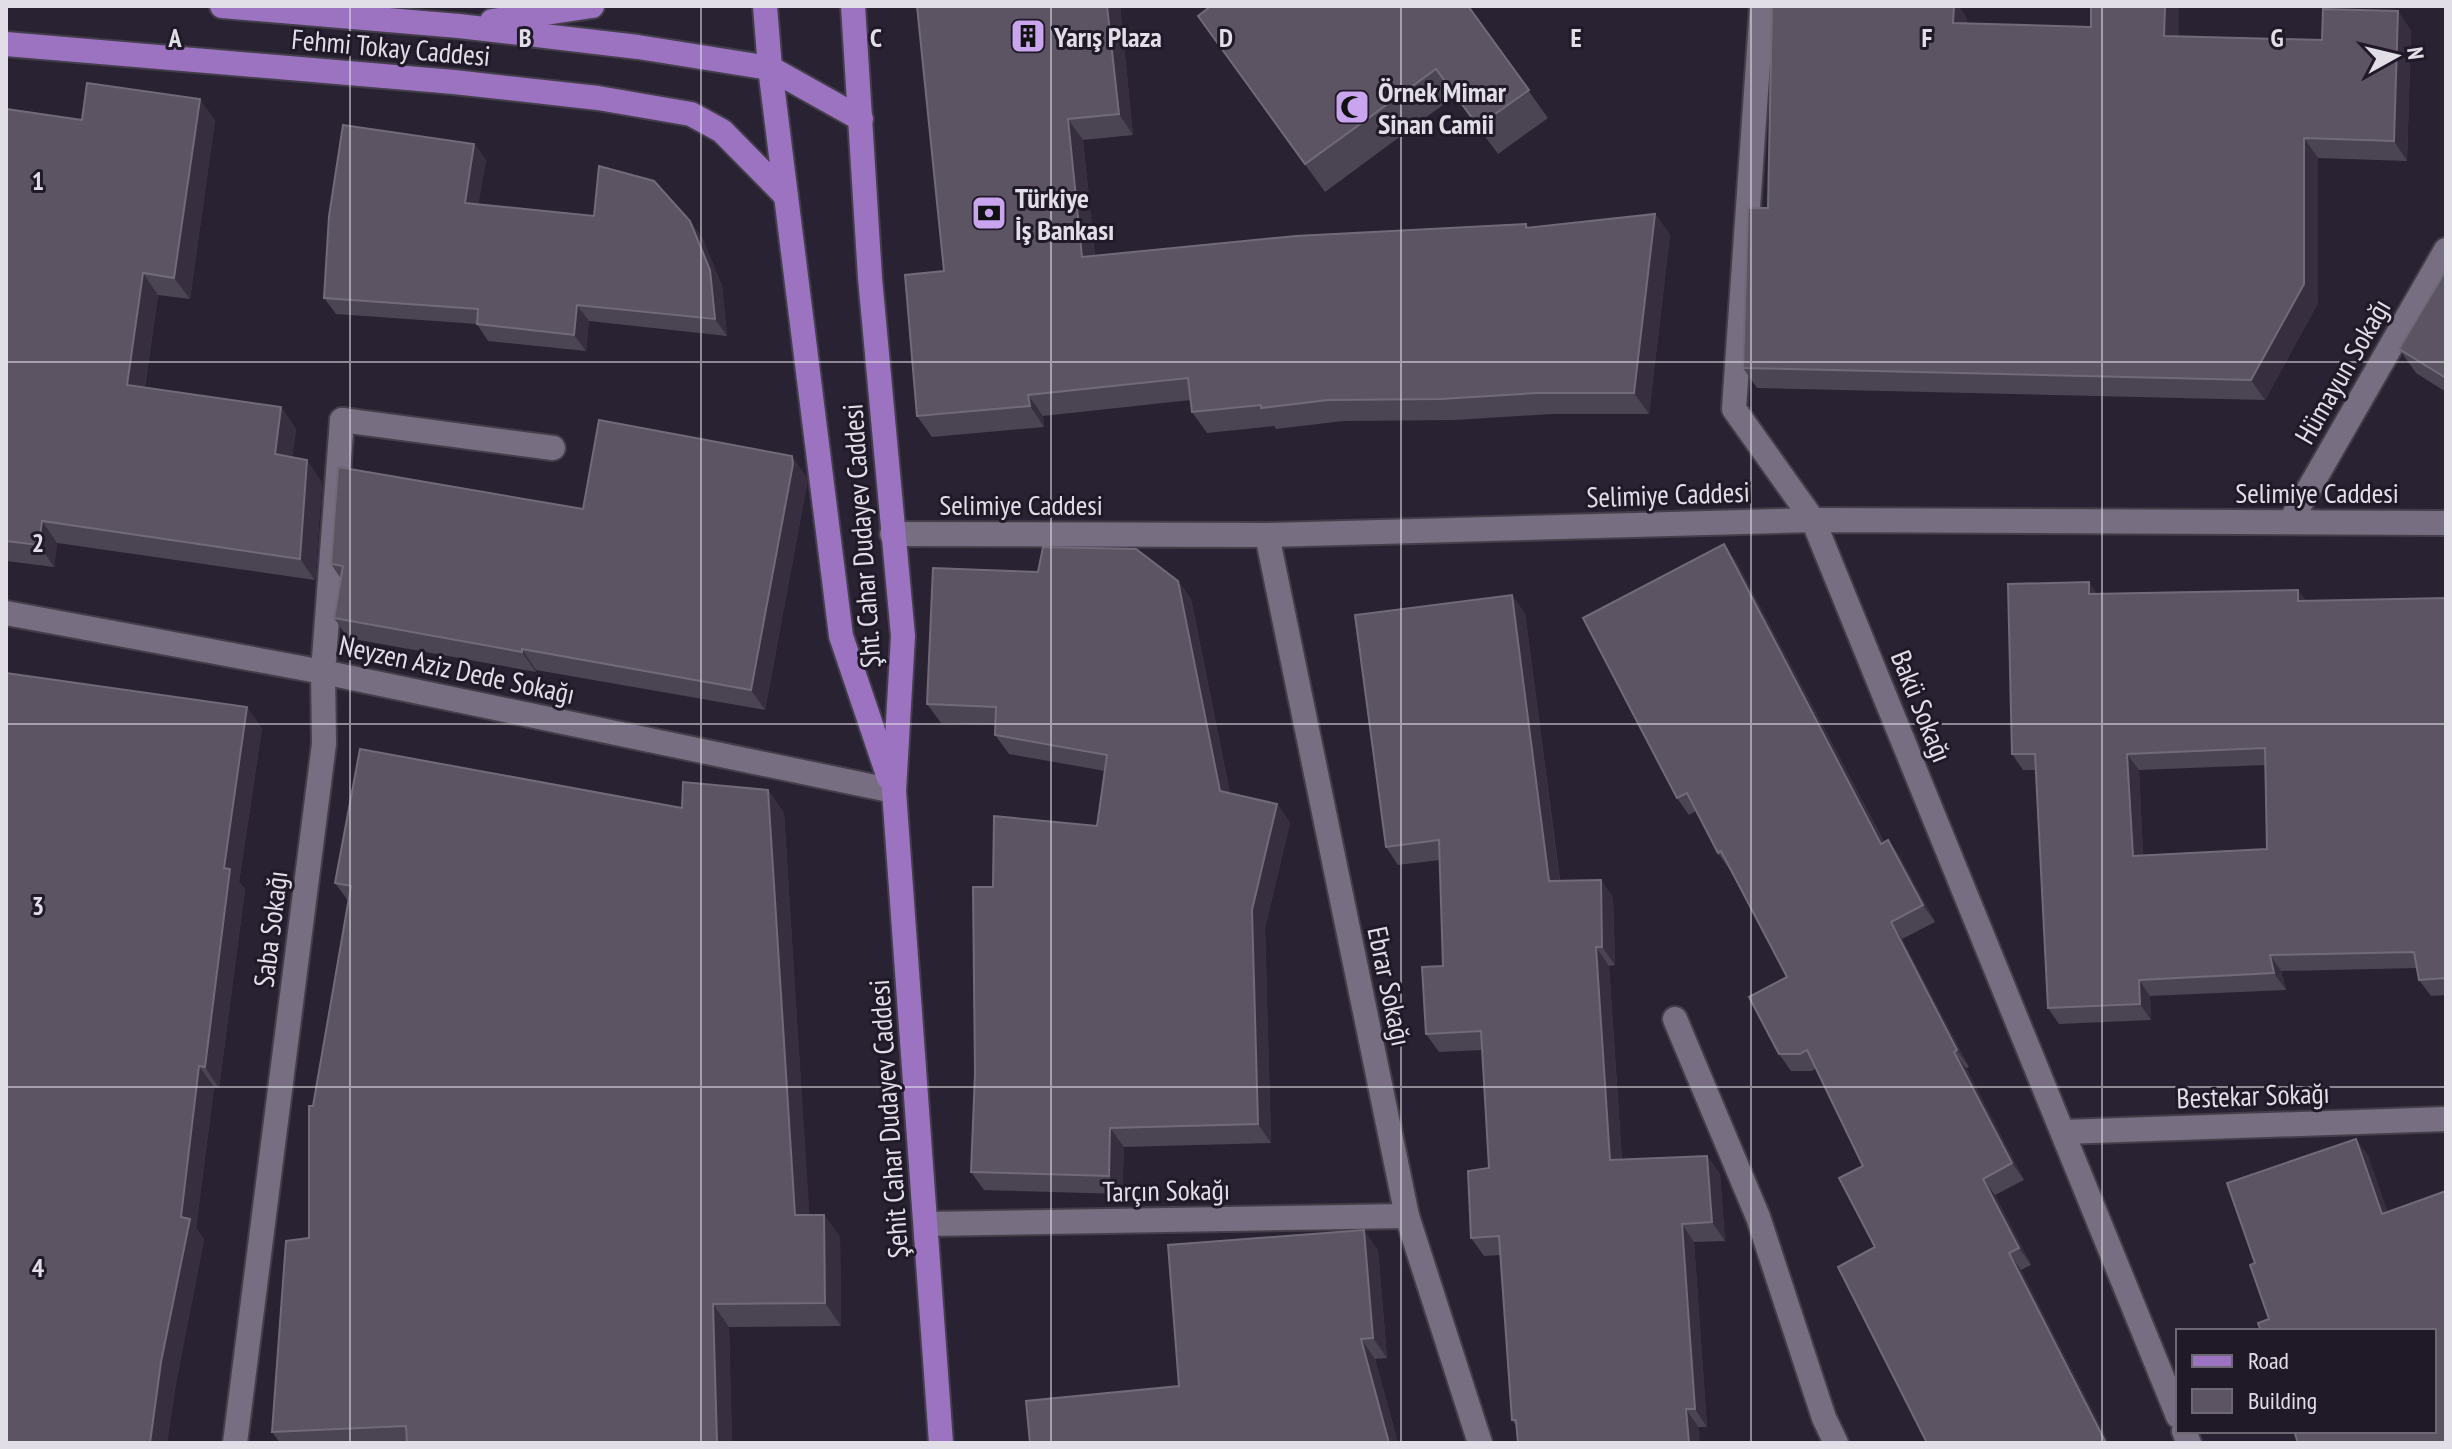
<svg xmlns="http://www.w3.org/2000/svg" width="2452" height="1449" font-family="'PT Sans Narrow',sans-serif">
<style>
.lines{fill:none;stroke-linecap:round;stroke-linejoin:round}
.service-casing{stroke:#443e4b;stroke-width:28}
.minor-casing{stroke:#443e4b;stroke-width:28}
.primary-casing{stroke:#443e4b;stroke-width:28}
.service{stroke:#776f81;stroke-width:24}
.minor{stroke:#776f81;stroke-width:24}
.primary{stroke:#9b73c1;stroke-width:24}
.wall{fill:#4b4453;fill-rule:evenodd}
.shaded-wall{fill:#372f3f}
.building{fill:#5c5463;stroke:#716a78;stroke-width:2;fill-rule:evenodd}
.grid{fill:none;stroke:#e2dee8;stroke-width:2;stroke-opacity:0.55}
.labels{text-anchor:middle;dominant-baseline:central;stroke-width:6;stroke-linejoin:round;paint-order:stroke}
.poi-label{font-size:28px;font-weight:bold;fill:#e2dee8;stroke:#201928;text-anchor:start}
.street-label{font-size:28px;fill:#e2dee8;stroke:#201928}
.grid-label{font-size:26px;text-anchor:middle;font-weight:bold;fill:#e2dee8;stroke:#201928;stroke-width:6;stroke-linejoin:round;paint-order:stroke}
</style>
<rect width="100%" height="100%" fill="#292232"/>
<g class="lines">
<defs>
<path id="service" d="M342 420 553 448"/>
<g id="minor">
<path d="M1762 6 1734 409 1813 520 2178 1416"/>
<path d="M2290 522 2446 250"/>
<path d="M892 534 1267 535 1813 520 2446 523"/>
<path d="M1267 535 1407 1216 1480 1443"/>
<path d="M6 613 323 672 894 791"/>
<path d="M1675 1019 1758 1217 1824 1418 1836 1443"/>
<path d="M2063 1132 2446 1119"/>
<path d="M927 1224 1407 1216"/>
<path d="M2184 1431 2189 1443"/>
<path d="M235 1443 324 744 323 672 342 420"/>
</g>
<g id="primary">
<path d="M222 6 459 26 638 47 770 68 861 119"/>
<path d="M765 6 770 68 841 636 889 778"/>
<path d="M853 6 870 278 903 636 894 791 941 1443"/>
<path d="M492 21 592 6"/>
<path d="M6 44 454 82 598 98 691 114 722 131 786 196"/>
</g>
</defs>
<use href="#service" class="service-casing"/>
<use href="#minor" class="minor-casing"/>
<use href="#primary" class="primary-casing"/>
<use href="#service" class="service"/>
<use href="#minor" class="minor"/>
<use href="#primary" class="primary"/>
</g>
<g class="wall">
<path d="M917 6H1120L1133 135 1083 140 1095 256 1526 224 1529 228 1655 214 1670 235 1649 414H1551L1456 420 1343 421 1276 429 1274 426 1207 433 1192 412 1191 400 1043 416 1044 427 932 437 917 416 944 271Z"/>
<path d="M1468 6 1548 118 1498 154 1455 96 1325 192 1217 43Z"/>
<path d="M2398 11 2411 31 2407 161 2318 158V303L2265 400 1757 388 1743 368 1768 208 1967 18V24L2178 36 2322 40Z"/>
<path d="M6 109 82 120H215L190 299 158 295 145 387 281 407 296 429 292 457 322 482 315 580 57 543 54 567 6 561Z"/>
<path d="M474 144 486 160 478 205 702 237 722 286 727 336 589 321 586 351 488 341 477 324 336 314 324 298Z"/>
<path d="M2446 270V392L2416 373 2399 349Z"/>
<path d="M806 476 807 484 765 710 536 670V672L348 638 334 618 341 579 331 564 583 509Z"/>
<path d="M1736 561 1884 842 1888 840 1900 857 1935 922 1902 939 1969 1067 1966 1068 2024 1180 1995 1195 2031 1265 2021 1270 2109 1443H1927L1875 1247 1863 1166 1816 1068 1812 1071H1791L1779 1054 1787 977 1730 870 1718 853 1696 811 1689 815 1677 798Z"/>
<path d="M1178 581 1191 599 1230 794 1277 804 1290 823 1265 928 1271 1143 1124 1147 1122 1194 984 1190 971 1172 993 887 1097 826 1105 771 1009 754 995 735 996 725 941 723 927 704Z"/>
<path d="M2298 590 2306 601 2446 598V995L2431 996 2419 980 2417 968 2281 971 2286 990 2150 996 2151 1020 2059 1024 2048 1008 2036 770H2023L2012 754 2097 594ZM2266 765 2267 849 2143 855 2139 770Z"/>
<path d="M1525 613 1560 880H1601L1613 898 1615 965 1609 966 1622 1160 1707 1156 1720 1174 1725 1241 1694 1242 1707 1427H1517L1512 1420 1501 1255 1484 1256 1471 1238 1489 1168 1482 1050 1439 1052 1426 1034 1443 966 1440 860 1398 865 1386 847Z"/>
<path d="M262 728 239 882 245 889 219 1088 214 1087 196 1228 204 1239 176 1383 167 1443H6Z"/>
<path d="M768 790 784 813 809 1215H824L840 1237 841 1326 729 1327 732 1443H280L272 1432 309 1238 349 902 335 883Z"/>
<path d="M1378 1250 1387 1358 1375 1359 1398 1443H1030L1179 1386Z"/>
</g>
<g class="shaded-wall">
<path d="M1107 6H1120L1133 135 1119 114Z"/>
<path d="M1954 6H1959L1967 18V43L1953 23Z"/>
<path d="M2165 6H2179L2178 56 2164 36Z"/>
<path d="M2398 11 2411 31 2407 161 2394 141Z"/>
<path d="M200 99 215 120 190 299 174 278Z"/>
<path d="M1068 119 1083 140 1097 278 1082 257Z"/>
<path d="M2304 138 2318 158V303L2265 400 2251 380Z"/>
<path d="M474 144 486 160 476 219 465 203Z"/>
<path d="M1655 214 1670 235 1649 414 1634 393Z"/>
<path d="M690 221 702 237 722 286 727 336 715 319Z"/>
<path d="M143 273 158 295 142 406 127 385Z"/>
<path d="M577 305 589 321 586 351 574 335Z"/>
<path d="M1028 395 1043 416 1044 427 1030 406Z"/>
<path d="M281 407 296 429 290 476 275 454Z"/>
<path d="M792 456 806 476 807 484 765 710 751 690Z"/>
<path d="M307 460 322 482 315 580 300 559Z"/>
<path d="M42 521 57 543 54 567 39 545Z"/>
<path d="M1724 544 1736 561 1893 860 1881 844Z"/>
<path d="M1178 581 1191 599 1233 810 1220 791Z"/>
<path d="M2089 582 2100 598 2089 594Z"/>
<path d="M2298 590 2309 606 2298 601Z"/>
<path d="M1512 595 1525 613 1562 899 1549 881Z"/>
<path d="M522 649 536 670V672L522 652Z"/>
<path d="M247 707 262 728 239 882 245 889 219 1088 205 1067 224 868Z"/>
<path d="M2127 754 2139 770 2144 872 2133 856Z"/>
<path d="M768 790 784 813 811 1238 795 1215Z"/>
<path d="M1277 804 1290 823 1265 928 1271 1143 1258 1124 1252 910Z"/>
<path d="M1888 840 1900 857 1935 922 1923 905Z"/>
<path d="M1601 880 1613 898 1615 965 1602 947Z"/>
<path d="M1891 922 1902 939 1969 1067 1957 1050Z"/>
<path d="M1596 947 1609 966 1623 1178 1610 1160Z"/>
<path d="M2270 955 2281 971 2286 990 2274 973Z"/>
<path d="M2139 980 2150 996 2151 1020 2140 1004Z"/>
<path d="M1954 1052 1966 1068 2024 1180 2012 1163Z"/>
<path d="M199 1066 214 1087 196 1228 204 1239 176 1383 167 1443H150Z"/>
<path d="M1110 1128 1124 1147 1122 1194 1109 1176Z"/>
<path d="M2356 1139 2368 1155 2394 1230 2382 1214Z"/>
<path d="M1707 1156 1720 1174 1725 1241 1712 1222Z"/>
<path d="M1983 1179 1995 1195 2031 1265 2019 1248Z"/>
<path d="M824 1215 840 1237 841 1326 825 1303Z"/>
<path d="M1682 1224 1694 1242 1707 1427 1695 1409Z"/>
<path d="M1364 1230 1378 1250 1387 1358 1373 1338Z"/>
<path d="M2009 1253 2021 1270 2109 1443H2106Z"/>
<path d="M713 1304 729 1327 732 1443H717Z"/>
<path d="M1361 1339 1375 1359 1398 1443H1389Z"/>
<path d="M1686 1409 1699 1428 1700 1443H1689Z"/>
</g>
<g class="building">
<path d="M917 6H1107L1119 114 1068 119 1082 257 1296 236 1526 224V228L1655 214 1634 393H1536L1441 399 1328 400 1261 408V405L1192 412 1188 378 1028 395 1030 406 917 416 905 275 944 271Z"/>
<path d="M1211 6H1468L1529 90 1478 126 1436 69 1305 164 1198 16Z"/>
<path d="M1772 6H1954L1953 23 2091 27V6H2165L2164 36 2322 40 2323 9 2398 11 2394 141 2304 138V284L2251 380 1743 368 1748 208H1768Z"/>
<path d="M87 83 200 99 174 278 143 273 127 385 281 407 275 454 307 460 300 559 42 521 39 545 6 541V109L82 120Z"/>
<path d="M343 125 474 144 465 203 594 216 599 166 654 181 690 221 710 270 715 319 577 305 574 335 477 324 478 309 324 298 329 216Z"/>
<path d="M2446 270V378L2399 349Z"/>
<path d="M599 420 792 456 793 464 751 690 522 649V652L334 618 343 566 331 564 338 467 583 509Z"/>
<path d="M1724 544 1881 844 1888 840 1923 905 1891 922 1957 1050 1954 1052 2012 1163 1983 1179 2019 1248 2009 1253 2106 1443H1927L1838 1267 1875 1247 1839 1178 1863 1166 1807 1050 1800 1054H1779L1749 997 1787 977 1721 851 1718 853 1687 793 1677 798 1583 618Z"/>
<path d="M1043 547 1136 549 1178 581 1220 791 1277 804 1252 910 1258 1124 1110 1128 1109 1176 971 1172 975 1073 973 887H993L994 816 1097 826 1107 755 995 735 996 707 927 704 933 568 1038 572Z"/>
<path d="M2089 582V594L2298 590V601L2446 598V978L2419 980 2414 952 2270 955 2274 973 2139 980 2140 1004 2048 1008 2035 754H2012L2008 584ZM2265 748 2267 849 2133 856 2127 754Z"/>
<path d="M1512 595 1549 881 1601 880 1602 947H1596L1610 1160 1707 1156 1712 1222 1682 1224 1695 1409H1686L1689 1443H1518L1516 1420H1512L1499 1236 1471 1238 1468 1171 1489 1168 1481 1031 1426 1034 1422 967 1443 966 1439 840 1386 847 1355 615Z"/>
<path d="M6 673 247 707 224 868 230 869 205 1067 199 1066 181 1217 190 1219 161 1362 150 1443H6Z"/>
<path d="M360 749 682 808 683 782 768 790 795 1215H824L825 1303 713 1304 717 1443H407L406 1426 272 1432 286 1241 309 1238V1106H313L351 886 335 883Z"/>
<path d="M2356 1139 2382 1214 2446 1191V1443H2298L2294 1431H2434V1331H2261L2258 1323 2269 1319 2250 1265 2255 1263 2227 1183Z"/>
<path d="M1364 1230 1373 1338 1361 1339 1389 1443H1030L1026 1401 1179 1386 1168 1245Z"/>
</g>
<path class="grid" d="M350 6V1443M701 6V1443M1051 6V1443M1401 6V1443M1751 6V1443M2102 6V1443M6 362H2446M6 724H2446M6 1087H2446"/>
<defs>
<symbol id="building-square" viewBox="-11 -11 22 22"><rect x="-9" y="-9" width="18" height="18" rx="4" fill="#c9a5ee" stroke="#201928"/><path d="M-4-6H4V6H1V3H-1V6H-4ZM-2.5-4.3h1.7v1.8h-1.7ZM.8-4.3h1.7v1.8H.8ZM-2.5-1h1.7V.8h-1.7ZM.8-1h1.7V.8H.8Z" fill="#111"/></symbol>
<symbol id="mosque-square" viewBox="-11 -11 22 22"><rect x="-9" y="-9" width="18" height="18" rx="4" fill="#c9a5ee" stroke="#201928"/><path d="M3.5-4.9A6 6 0 1 0 3.5 4.9A5 5 0 1 1 3.5-4.9Z" fill="#111"/></symbol>
<symbol id="bank-square" viewBox="-11 -11 22 22"><rect x="-9" y="-9" width="18" height="18" rx="4" fill="#c9a5ee" stroke="#201928"/><path d="M-6-4H6V4H-6ZM0-2.3a2.3 2.3 0 1 0 0 4.6a2.3 2.3 0 1 0 0-4.6Z" fill="#111"/></symbol>
</defs>
<g fill-rule="evenodd">
<use href="#building-square" x="1008" y="16" width="40" height="40"/>
<use href="#mosque-square" x="1332" y="87" width="40" height="40"/>
<use href="#bank-square" x="969" y="193" width="40" height="40"/>
</g>
<g class="labels">
<g class="poi-label">
<text x="1054" y="36">Yarış Plaza</text>
<text x="1378" y="91">Örnek Mimar<tspan x="1378" dy="32">Sinan Camii</tspan></text>
<text x="1015" y="197">Türkiye<tspan x="1015" dy="32">İş Bankası</tspan></text>
</g>
<g class="street-label">
<text transform="translate(391 47) rotate(5)">Fehmi Tokay Caddesi</text>
<text transform="translate(2342 371) rotate(-60)">Hümayun Sokağı</text>
<text x="2317" y="492">Selimiye Caddesi</text>
<text transform="translate(1668 494) rotate(-2)">Selimiye Caddesi</text>
<text x="1021" y="504">Selimiye Caddesi</text>
<text transform="translate(861 536) rotate(-94)">Şht. Cahar Dudayev Caddesi</text>
<text transform="translate(457 669) rotate(12)">Neyzen Aziz Dede Sokağı</text>
<text transform="translate(1922 706) rotate(68)">Bakü Sokağı</text>
<text transform="translate(270 929) rotate(-83)">Saba Sokağı</text>
<text transform="translate(1390 986) rotate(78)">Ebrar Sokağı</text>
<text transform="translate(2253 1095) rotate(-2)">Bestekar Sokağı</text>
<text transform="translate(888 1119) rotate(-94)">Şehit Cahar Dudayev Caddesi</text>
<text transform="translate(1166 1190) rotate(-1)">Tarçın Sokağı</text>
</g>
</g>
<g class="grid-label">
<text x="175" y="47">A</text>
<text x="525" y="47">B</text>
<text x="876" y="47">C</text>
<text x="1226" y="47">D</text>
<text x="1576" y="47">E</text>
<text x="1927" y="47">F</text>
<text x="2277" y="47">G</text>
<text x="38" y="190">1</text>
<text x="38" y="552">2</text>
<text x="38" y="915">3</text>
<text x="38" y="1277">4</text>
</g>
<rect width="2452" height="1449" fill="none" stroke="#e2dee8" stroke-width="16"/>
<rect x="2176" y="1329" width="260" height="104" fill="#201928" stroke="#6e6875" stroke-width="2"/>
<rect x="2192" y="1355" width="40" height="12" fill="#9b73c1" stroke="#6e6875" stroke-width="2"/>
<text x="2248" y="1369" font-size="24" fill="#e2dee8">Road</text>
<rect x="2192" y="1389" width="40" height="24" fill="#5c5463" stroke="#6e6875" stroke-width="2"/>
<text x="2248" y="1409" font-size="24" fill="#e2dee8">Building</text>
<g transform="translate(2396 56) rotate(82)" stroke="#201928" stroke-width="6" paint-order="stroke">
<path d="M0-6L14 30L0 20L-14 30Z" fill="#e2dee8"/>
<text y="-12" font-size="22" font-weight="bold" text-anchor="middle" fill="#e2dee8">N</text>
</g>
</svg>
